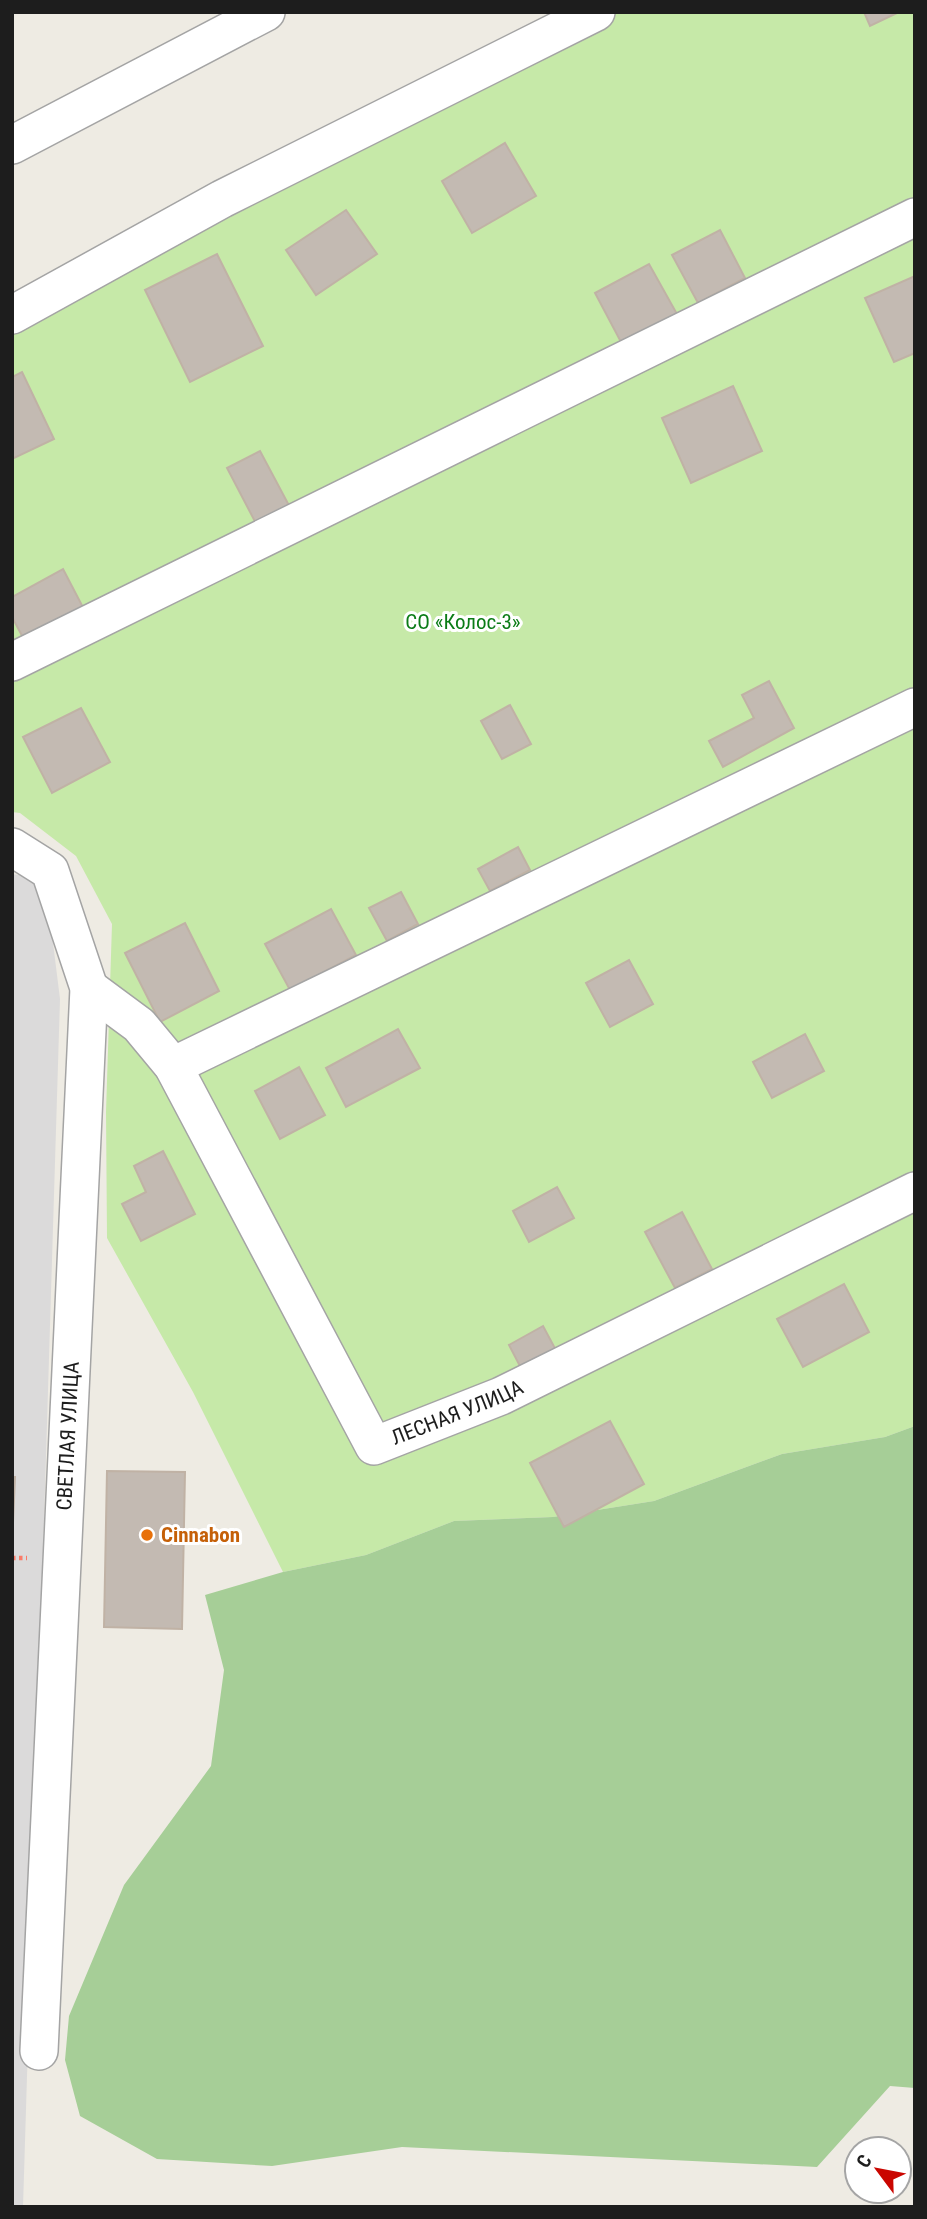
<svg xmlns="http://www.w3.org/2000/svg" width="927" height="2219" font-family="'Roboto Condensed',sans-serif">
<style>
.residential{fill:#dbdada}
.grass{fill:#c6e9a8}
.forest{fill:#a6ce97}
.building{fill:#c3bab2;stroke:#c0b2a5;stroke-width:2}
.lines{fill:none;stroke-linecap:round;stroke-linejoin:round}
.minor-casing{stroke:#a4a4a4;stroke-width:40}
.path{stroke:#fa7b68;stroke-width:4.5;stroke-dasharray:3.5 3.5;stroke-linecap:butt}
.minor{stroke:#fff;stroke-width:37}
.food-dot{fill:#e8710a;stroke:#fff;stroke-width:2.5}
.labels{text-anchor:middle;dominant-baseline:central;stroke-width:6;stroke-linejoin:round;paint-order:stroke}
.park-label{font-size:21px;fill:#0b7c17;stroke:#fff}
.street-label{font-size:21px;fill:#1d1d1d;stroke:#fff}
.food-label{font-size:21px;font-weight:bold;fill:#c56008;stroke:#fff;text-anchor:start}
</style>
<rect width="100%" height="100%" fill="#eeebe3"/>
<path class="residential" d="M12 874 45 879 60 999 23 2207H12Z"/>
<path class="grass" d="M586 12H915V1426L885 1437 782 1454 654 1501 553 1517 454 1521 366 1555 283 1572 193 1392 107 1238 106 1112 112 924 76 856 20 813 12 812V309Z"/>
<path class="forest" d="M915 1426V2088L890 2086 817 2167 402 2147 272 2166 157 2159 80 2116 65 2060 69 2016 124 1885 211 1766 224 1670 205 1595 283 1572 366 1555 454 1521 553 1517 654 1501 782 1454 885 1437Z"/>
<g class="building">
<path d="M864 12H899L870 26Z"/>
<path d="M505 143 536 196 472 233 442 181Z"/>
<path d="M346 210 377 254 316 295 286 250Z"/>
<path d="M720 230 745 278 698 303 672 255Z"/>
<path d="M217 254 263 346 190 382 145 290Z"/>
<path d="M649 264 677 314 622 344 595 293Z"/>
<path d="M915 276V353L894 362 865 298Z"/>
<path d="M22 372 54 439 12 459V377Z"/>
<path d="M733 386 762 451 691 483 662 418Z"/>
<path d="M260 451 293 513 260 531 227 468Z"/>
<path d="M63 569 87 615 28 647 12 617V597Z"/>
<path d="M769 681 794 728 723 767 709 741 754 718 742 695Z"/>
<path d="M510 705 531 744 502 759 481 721Z"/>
<path d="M81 708 110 762 52 793 23 737Z"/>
<path d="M518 847 530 870 490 891 478 869Z"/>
<path d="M401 892 418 924 387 941 369 908Z"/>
<path d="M331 909 356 955 290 990 265 944Z"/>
<path d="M185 923 219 991 160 1022 125 953Z"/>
<path d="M629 960 653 1004 610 1027 586 983Z"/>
<path d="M398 1029 420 1068 346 1107 326 1068Z"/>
<path d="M805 1034 824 1071 772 1098 753 1062Z"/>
<path d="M299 1067 325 1115 280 1139 255 1091Z"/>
<path d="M163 1151 195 1214 141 1241 122 1204 146 1192 134 1166Z"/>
<path d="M557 1187 574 1218 529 1242 513 1211Z"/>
<path d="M682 1212 712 1269 675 1288 645 1232Z"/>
<path d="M844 1284 869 1332 803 1367 777 1319Z"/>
<path d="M543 1326 558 1354 523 1372 509 1345Z"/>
<path d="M610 1421 644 1484 564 1527 530 1463Z"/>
<path d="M107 1471 185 1472 182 1629 104 1627Z"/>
<path d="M12 1477H15L12 1545Z"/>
</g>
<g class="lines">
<defs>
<g id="minor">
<path d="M12 145 266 12"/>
<path d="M12 315 222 199 596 12"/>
<path d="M12 662 915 217"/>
<path d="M12 847 50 871 89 988 39 2051"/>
<path id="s1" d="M89 988 139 1025 173 1066 374 1446 501 1396 915 1191"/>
<path d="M173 1066 915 707"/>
</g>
</defs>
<use href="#minor" class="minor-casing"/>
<path class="path" d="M12 1558H27"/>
<use href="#minor" class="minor"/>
</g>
<circle class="food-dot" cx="147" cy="1535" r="7"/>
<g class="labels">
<g class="park-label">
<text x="463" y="622">СО «Колос-3»</text>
</g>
<g class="street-label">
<text stroke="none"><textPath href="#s1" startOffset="635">ЛЕСНАЯ УЛИЦА</textPath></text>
<text transform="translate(68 1436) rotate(-87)">СВЕТЛАЯ УЛИЦА</text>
</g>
<g class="food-label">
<text x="161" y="1535">Cinnabon</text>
</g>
</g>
<rect width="927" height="2219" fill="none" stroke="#1d1d1d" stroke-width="28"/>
<g transform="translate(878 2170) rotate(302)"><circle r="33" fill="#ffffff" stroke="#a5a5a5" stroke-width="2"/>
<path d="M0-5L12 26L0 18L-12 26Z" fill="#ca0600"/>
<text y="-10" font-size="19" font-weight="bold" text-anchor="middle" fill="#1d1d1d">С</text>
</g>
</svg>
